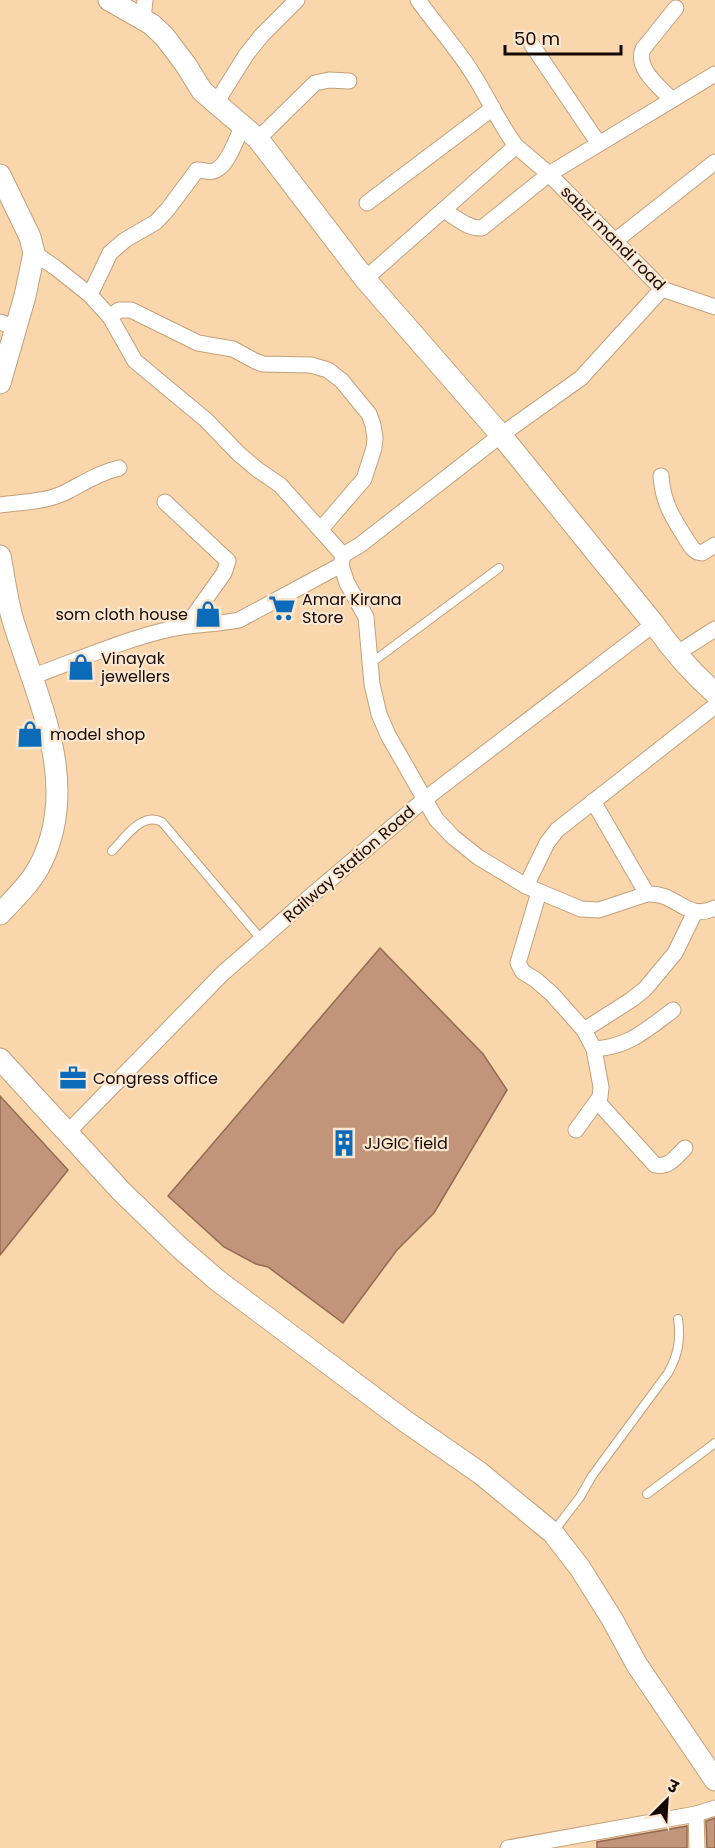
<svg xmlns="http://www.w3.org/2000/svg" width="715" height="1848" font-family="Poppins,'Noto Sans Devanagari',sans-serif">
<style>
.building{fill:#c2947a;stroke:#956a51;stroke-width:1.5}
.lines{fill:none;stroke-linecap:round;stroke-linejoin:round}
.lane-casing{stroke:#c2a079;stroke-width:10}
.street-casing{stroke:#c2a079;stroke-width:17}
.secondary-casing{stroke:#c2a079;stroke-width:23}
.lane{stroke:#fff;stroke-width:8}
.street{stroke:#fff;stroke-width:15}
.secondary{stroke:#fff;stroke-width:21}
.labels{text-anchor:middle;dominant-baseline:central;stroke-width:4.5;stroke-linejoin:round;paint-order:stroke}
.street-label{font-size:16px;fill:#140800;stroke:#fce6ce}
.poi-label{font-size:16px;fill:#140800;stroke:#fce6ce;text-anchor:start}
</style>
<rect width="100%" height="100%" fill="#fad6ad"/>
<g class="building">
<path d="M380 948 483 1054 507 1090 434 1213 397 1250 343 1323 268 1267 256 1264 224 1247 168 1196Z"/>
<path d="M0 1096 68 1170 0 1255Z"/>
<path d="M715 1818V1848H707L706 1821Z"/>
<path d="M687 1826V1848H597V1842Z"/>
</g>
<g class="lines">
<defs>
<g id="lane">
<path d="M371 663 499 568"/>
<path d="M112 851C125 838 142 811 162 822L261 939"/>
<path d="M647 1494 715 1443"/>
<path d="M554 1531 580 1497 592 1476 668 1373C678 1355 681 1340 678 1319"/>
</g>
<g id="street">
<path d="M418 0C435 24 455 46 471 71 487 95 498 122 516 146"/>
<path d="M143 19 145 0"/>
<path d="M532 45 599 144"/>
<path d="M672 100C660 87 635 69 643 49L676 8"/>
<path d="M216 103 246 55 262 35 297 0"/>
<path d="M258 139 315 83 329 80 349 81"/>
<path d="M367 203 493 108"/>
<path d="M444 210C455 217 468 229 482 228L549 174 662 289 715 307"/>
<path d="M615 241 715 162"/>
<path d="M34 253 56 268 90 295 110 317 135 361 206 420 239 454 258 470 280 485 343 555 360 545 501 435 581 378 662 289"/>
<path d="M365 279 516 146 549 174 715 74"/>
<path d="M90 295 110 253 125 240 156 222 168 209 197 170C203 169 209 174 216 170 229 164 236 138 243 126"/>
<path d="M110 317 119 310H131L198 343 233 349 255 361 263 364 311 365 328 370 342 381 369 414 373 425 375 438 374 448 364 479 321 529"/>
<path d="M0 322 16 328"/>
<path d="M661 476C663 506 676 523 692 548L697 552 702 553 715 545"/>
<path d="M165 502 228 561 224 573 187 625"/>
<path d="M0 505C23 502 48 502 68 491 87 481 99 473 119 468"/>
<path d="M343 555 341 565 347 583 366 617 372 684 379 714 388 735 436 819 453 837 478 857 526 886 581 909 599 910 647 894C677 892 686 922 715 908"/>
<path d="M676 654 715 629"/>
<path d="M31 677C76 661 120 641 166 630 190 624 214 625 239 620L341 565"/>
<path d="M593 801 647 894"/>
<path d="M526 886 547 843 557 830 715 706"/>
<path d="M539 892 518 963 523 972 536 980 552 994 584 1030 594 1049 601 1087 600 1097 576 1130"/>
<path d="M584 1030 631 1000 645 989 675 953 695 912"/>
<path d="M594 1049C629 1047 646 1030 673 1010"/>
<path d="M597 1101 655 1165C669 1168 676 1157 685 1148"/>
<path d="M68 1132 222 974 312 895 425 799 654 624"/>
<path d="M696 1814 697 1848"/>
<path d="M508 1848 696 1814 715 1808"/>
</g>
<g id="secondary">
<path d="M109 0 151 24 164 36 186 65 202 91 258 139 365 279 501 435 654 624C672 650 691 672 715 693"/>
<path d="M0 175 30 237 34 253 25 296 0 383"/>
<path d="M0 556C5 580 7 604 15 627 39 702 79 783 42 861 33 881 15 898 0 914"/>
<path d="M0 1059 121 1191 179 1247 217 1280 405 1421 480 1473 553 1533 580 1568 612 1619 637 1665 715 1780"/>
</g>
</defs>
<use href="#lane" class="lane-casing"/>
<use href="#street" class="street-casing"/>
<use href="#secondary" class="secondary-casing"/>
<use href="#lane" class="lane"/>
<use href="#street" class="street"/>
<use href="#secondary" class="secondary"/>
</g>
<defs>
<symbol id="supermarket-bare" viewBox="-9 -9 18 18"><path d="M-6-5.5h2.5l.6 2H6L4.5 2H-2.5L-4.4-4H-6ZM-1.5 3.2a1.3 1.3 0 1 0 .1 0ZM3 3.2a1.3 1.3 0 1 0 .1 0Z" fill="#0b6bb8" stroke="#fce6ce" stroke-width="2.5" paint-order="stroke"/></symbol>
<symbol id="shop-bare" viewBox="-9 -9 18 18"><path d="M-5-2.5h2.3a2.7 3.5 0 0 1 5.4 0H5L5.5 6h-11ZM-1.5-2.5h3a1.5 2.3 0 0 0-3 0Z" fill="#0b6bb8" stroke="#fce6ce" stroke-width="2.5" paint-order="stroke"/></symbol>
<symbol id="office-bare" viewBox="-9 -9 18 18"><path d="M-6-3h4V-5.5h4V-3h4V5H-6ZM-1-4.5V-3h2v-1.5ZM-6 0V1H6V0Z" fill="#0b6bb8" stroke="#fce6ce" stroke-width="2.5" paint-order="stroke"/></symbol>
<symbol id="building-bare" viewBox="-9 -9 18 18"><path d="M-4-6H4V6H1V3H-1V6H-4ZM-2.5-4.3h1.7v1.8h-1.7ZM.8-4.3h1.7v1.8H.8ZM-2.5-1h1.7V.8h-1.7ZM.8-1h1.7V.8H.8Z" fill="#0b6bb8" stroke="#fce6ce" stroke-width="2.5" paint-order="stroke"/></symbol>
</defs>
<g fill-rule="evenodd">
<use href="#supermarket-bare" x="263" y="589" width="38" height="38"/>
<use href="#shop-bare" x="189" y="595" width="38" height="38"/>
<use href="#shop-bare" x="62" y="648" width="38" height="38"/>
<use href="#shop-bare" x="11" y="715" width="38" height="38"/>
<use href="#office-bare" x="54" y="1059" width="38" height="38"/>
<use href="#building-bare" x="325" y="1124" width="38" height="38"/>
</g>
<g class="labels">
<g class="street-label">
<text transform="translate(613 238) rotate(45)">sabzi mandi road</text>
<text transform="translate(349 864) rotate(-41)">Railway Station Road</text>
</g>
<g class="poi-label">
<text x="302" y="599">Amar Kirana<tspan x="302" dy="18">Store</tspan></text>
<text x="188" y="614" text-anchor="end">som cloth house</text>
<text x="101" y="658">Vinayak<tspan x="101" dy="18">jewellers</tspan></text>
<text x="50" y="734">model shop</text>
<text x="93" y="1078">Congress office</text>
<text x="364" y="1143">JJGIC field</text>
</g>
</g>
<g transform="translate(667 1800) rotate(24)" stroke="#fce6ce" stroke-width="4.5" paint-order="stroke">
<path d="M0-4.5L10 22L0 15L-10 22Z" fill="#140800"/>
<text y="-9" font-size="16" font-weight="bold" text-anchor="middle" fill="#140800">उ</text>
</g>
<path d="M505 45v9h116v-9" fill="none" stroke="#140800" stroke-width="3"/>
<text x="514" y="45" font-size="18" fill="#140800" stroke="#fce6ce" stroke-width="4.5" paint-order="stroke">50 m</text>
</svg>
